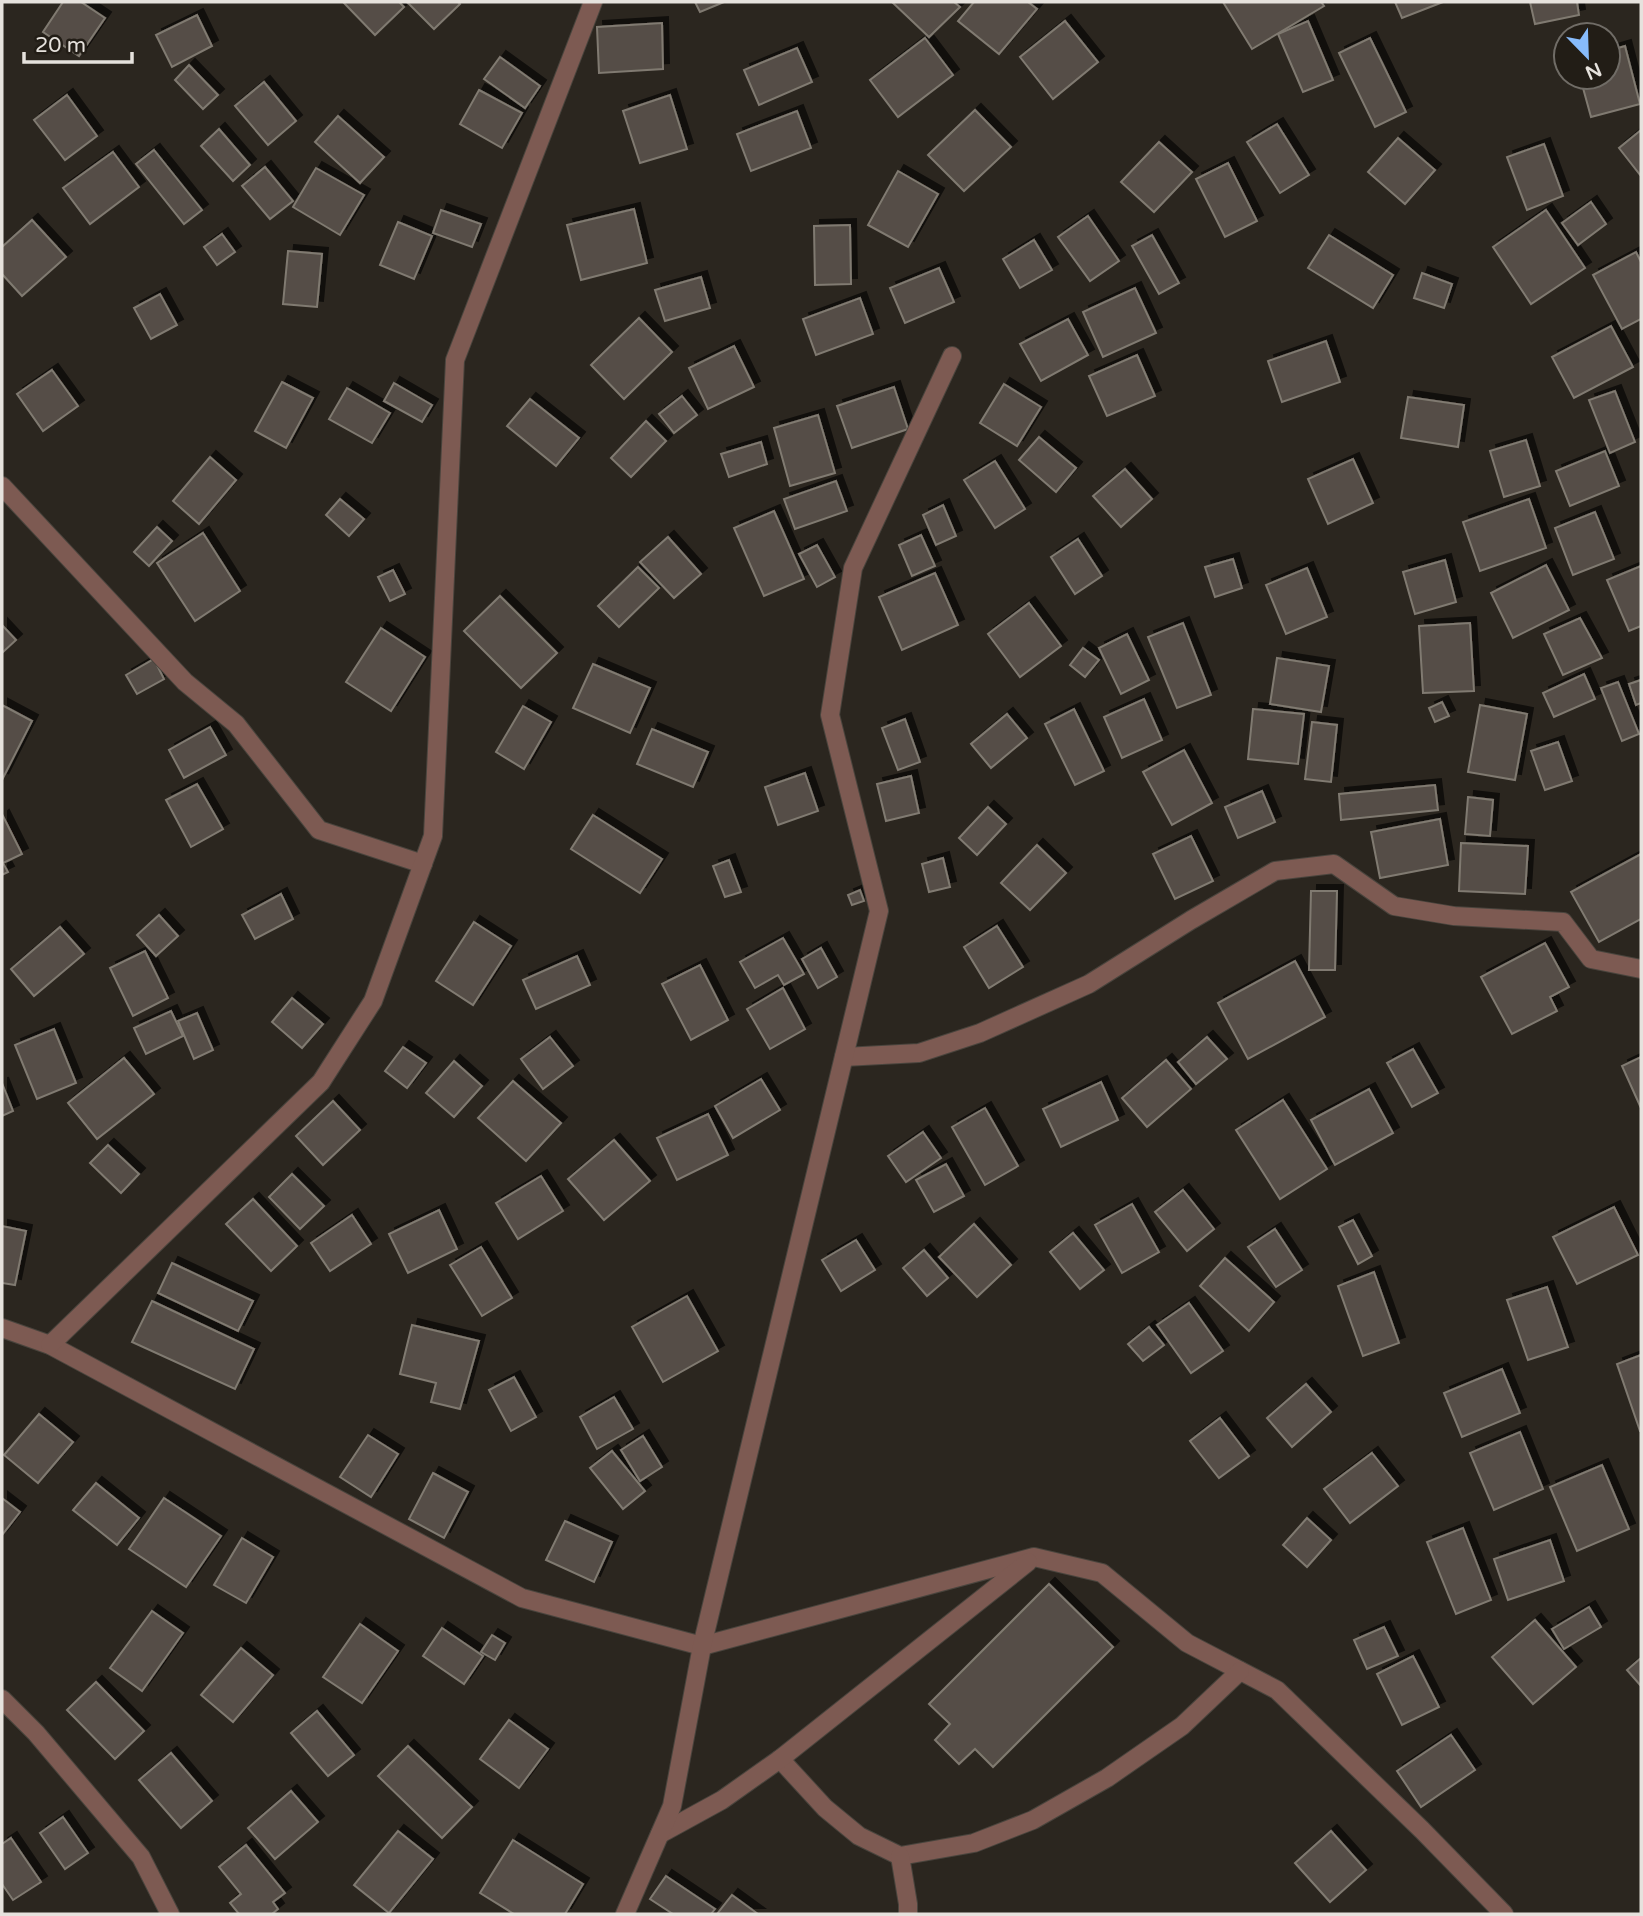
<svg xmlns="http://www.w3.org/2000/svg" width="1643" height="1916" font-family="'Varela Round',sans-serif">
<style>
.building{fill:#544e46;stroke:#807a71;stroke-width:2;filter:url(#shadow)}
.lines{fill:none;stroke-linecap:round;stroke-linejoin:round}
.minor-casing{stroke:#49443d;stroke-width:20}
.minor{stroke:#7d5a52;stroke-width:18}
</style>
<defs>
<filter id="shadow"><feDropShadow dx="6" dy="-6" stdDeviation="0" flood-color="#0009"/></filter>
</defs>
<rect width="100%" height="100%" fill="#2b261f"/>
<g class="building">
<path d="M63 2H81L105 18 79 56 43 32Z"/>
<path d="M343 2H399L404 7 375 35Z"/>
<path d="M407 2H458L460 4 434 29Z"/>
<path d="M695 2H724L700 12Z"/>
<path d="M892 2H954L960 7 929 37Z"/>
<path d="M974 2H1028L1037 9 999 54 958 21Z"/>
<path d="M1223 2H1321L1324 6 1252 49Z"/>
<path d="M1395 2H1443L1402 18Z"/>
<path d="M1530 2H1577L1579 15 1535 24Z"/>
<path d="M197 15 212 46 172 67 156 35Z"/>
<path d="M1065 21 1098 62 1053 99 1020 57Z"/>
<path d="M1308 21 1333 80 1303 92 1278 34Z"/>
<path d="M662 23 663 69 599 73 597 27Z"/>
<path d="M925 38 953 75 898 117 870 80Z"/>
<path d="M1370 38 1406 112 1375 127 1339 53Z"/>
<path d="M1625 46 1640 104 1591 117 1580 77H1608V51Z"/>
<path d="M797 48 812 82 759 105 744 70Z"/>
<path d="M500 57 540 86 525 108 484 79Z"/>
<path d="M189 65 218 95 203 109 175 80Z"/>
<path d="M264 82 296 121 268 145 235 106Z"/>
<path d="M479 90 522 113 502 148 460 124Z"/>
<path d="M67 95 97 136 65 160 34 120Z"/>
<path d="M670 95 687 149 640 163 623 111Z"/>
<path d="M975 110 1011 147 964 191 928 155Z"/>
<path d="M797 111 811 148 751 171 737 134Z"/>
<path d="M338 116 384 157 360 183 315 142Z"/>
<path d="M1277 124 1309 175 1280 193 1247 142Z"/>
<path d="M219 129 250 165 233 181 201 146Z"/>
<path d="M1641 130V176L1619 148Z"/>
<path d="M1398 138 1435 170 1405 204 1368 172Z"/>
<path d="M1159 142 1192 172 1154 212 1121 182Z"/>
<path d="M1544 144 1563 196 1527 210 1507 157Z"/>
<path d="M154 150 202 210 184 224 136 164Z"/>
<path d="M113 152 139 187 90 224 63 188Z"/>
<path d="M1228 163 1257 221 1225 237 1196 179Z"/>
<path d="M265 167 293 201 270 219 242 186Z"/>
<path d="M316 168 364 195 340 235 293 207Z"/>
<path d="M898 171 938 194 908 247 868 225Z"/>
<path d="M1591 202 1606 224 1578 245 1562 223Z"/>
<path d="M634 209 647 263 581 280 567 225Z"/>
<path d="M441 210 481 224 472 247 433 233Z"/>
<path d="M1546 210 1585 268 1531 304 1493 247Z"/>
<path d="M1088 216 1119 261 1090 281 1058 237Z"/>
<path d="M32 220 66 257 22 296 2 274V247Z"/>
<path d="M398 222 432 236 414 279 380 265Z"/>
<path d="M850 225 851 284 815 285 814 226Z"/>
<path d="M222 234 235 252 217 265 204 247Z"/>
<path d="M1152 235 1179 283 1159 294 1132 246Z"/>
<path d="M1329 235 1393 275 1373 308 1308 268Z"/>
<path d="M1034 240 1052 270 1020 288 1003 259Z"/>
<path d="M288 251 322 254 317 307 283 304Z"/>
<path d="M1636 252 1641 262V319L1622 329 1593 275Z"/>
<path d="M939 268 954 302 905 323 890 288Z"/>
<path d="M1422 273 1452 284 1444 308 1414 298Z"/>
<path d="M701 277 710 308 665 321 655 290Z"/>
<path d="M1135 288 1156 333 1103 357 1083 312Z"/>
<path d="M160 294 177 325 151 339 134 308Z"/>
<path d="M860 298 873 334 816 355 803 319Z"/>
<path d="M639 318 672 352 624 399 591 365Z"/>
<path d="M1068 319 1088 355 1041 381 1020 344Z"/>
<path d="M1611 326 1633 367 1574 398 1552 357Z"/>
<path d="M1326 341 1340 382 1282 402 1268 361Z"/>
<path d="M734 346 754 387 708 409 689 368Z"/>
<path d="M1137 355 1155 396 1107 416 1089 376Z"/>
<path d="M52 370 78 406 43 431 17 394Z"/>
<path d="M282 382 313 398 286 448 255 431Z"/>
<path d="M394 383 432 405 422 422 384 401Z"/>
<path d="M1004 384 1041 407 1017 446 980 423Z"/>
<path d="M894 387 908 429 852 448 837 406Z"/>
<path d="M347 388 390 413 372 443 329 419Z"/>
<path d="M1615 391 1635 442 1610 453 1589 400Z"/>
<path d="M682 396 697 415 674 433 659 414Z"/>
<path d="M1408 397 1464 405 1458 447 1401 438Z"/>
<path d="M530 399 579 438 556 466 507 426Z"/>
<path d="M818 415 835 473 790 486 774 428Z"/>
<path d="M646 421 666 441 631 477 611 458Z"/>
<path d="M1039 437 1076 468 1056 492 1019 460Z"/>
<path d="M1526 440 1540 486 1504 497 1490 451Z"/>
<path d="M761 442 767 464 729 477 721 454Z"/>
<path d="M1605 451 1619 486 1570 506 1556 471Z"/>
<path d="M210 457 236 480 199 524 173 501Z"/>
<path d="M1353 459 1373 503 1328 524 1308 479Z"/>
<path d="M995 461 1025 509 995 528 964 480Z"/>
<path d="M1125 469 1152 499 1121 527 1093 496Z"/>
<path d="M836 481 847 511 795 529 784 499Z"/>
<path d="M340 499 364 519 349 536 326 515Z"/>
<path d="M1529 499 1546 548 1480 571 1463 522Z"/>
<path d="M943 505 956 536 936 545 923 515Z"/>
<path d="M774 511 804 579 764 596 734 528Z"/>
<path d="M1595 512 1614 559 1573 575 1555 528Z"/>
<path d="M157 527 172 541 149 566 134 552Z"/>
<path d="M203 533 240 591 195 621 157 563Z"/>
<path d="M921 535 935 566 912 576 899 545Z"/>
<path d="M668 537 701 574 674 598 640 562Z"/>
<path d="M1078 539 1102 576 1075 594 1051 557Z"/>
<path d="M817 545 835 577 817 587 799 554Z"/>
<path d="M1233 559 1242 588 1215 597 1205 567Z"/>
<path d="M1445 560 1456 602 1415 614 1403 572Z"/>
<path d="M1546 565 1569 610 1513 638 1491 593Z"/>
<path d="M1641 566V626L1629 631 1607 580Z"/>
<path d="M638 567 659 588 619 627 598 606Z"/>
<path d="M1307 568 1327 617 1286 634 1266 585Z"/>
<path d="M393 570 405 594 390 601 378 577Z"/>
<path d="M935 573 958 625 902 650 879 597Z"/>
<path d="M500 596 557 653 521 688 464 631Z"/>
<path d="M1029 603 1061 646 1020 677 988 634Z"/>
<path d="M1580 618 1602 658 1563 675 1544 634Z"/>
<path d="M1183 623 1211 695 1177 708 1148 637Z"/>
<path d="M1470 623 1474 691 1423 693 1419 626Z"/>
<path d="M2 625 16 640 2 653Z"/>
<path d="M381 628 425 657 391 711 346 682Z"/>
<path d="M1127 634 1149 680 1121 694 1099 648Z"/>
<path d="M1083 648 1099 660 1085 677 1070 665Z"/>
<path d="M1277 658 1329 666 1321 712 1270 704Z"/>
<path d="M154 659 164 679 137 694 126 675Z"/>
<path d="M593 664 650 688 630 733 573 708Z"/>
<path d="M1584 674 1595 699 1554 717 1543 693Z"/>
<path d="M1641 680V703L1636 705 1629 684Z"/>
<path d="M1618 682 1639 734 1622 741 1601 688Z"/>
<path d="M1144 699 1162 740 1122 758 1104 717Z"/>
<path d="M1442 702 1449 716 1435 722 1429 708Z"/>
<path d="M2 705 32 721 2 780Z"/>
<path d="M1480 705 1527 714 1515 780 1468 772Z"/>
<path d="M523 706 551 722 524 769 496 752Z"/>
<path d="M1074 709 1104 771 1075 785 1045 724Z"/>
<path d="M1253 709 1304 714 1298 764 1248 759Z"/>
<path d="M1007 714 1027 738 991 768 971 744Z"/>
<path d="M905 719 920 762 898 770 882 728Z"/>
<path d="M1312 722 1337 725 1331 782 1305 779Z"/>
<path d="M210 727 226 755 184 778 169 750Z"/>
<path d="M652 729 708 752 693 787 637 764Z"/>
<path d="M1558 742 1572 781 1545 790 1531 751Z"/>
<path d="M1184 750 1212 803 1172 825 1143 772Z"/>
<path d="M805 773 818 811 778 825 765 787Z"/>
<path d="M911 776 919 813 886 821 877 784Z"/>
<path d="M197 784 223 829 191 847 166 800Z"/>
<path d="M1435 785 1438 810 1341 820 1339 794Z"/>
<path d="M1262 791 1275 822 1238 838 1225 807Z"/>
<path d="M1468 797 1493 800 1490 836 1465 834Z"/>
<path d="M988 807 1006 824 977 855 959 838Z"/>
<path d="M593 815 662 859 640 893 571 849Z"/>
<path d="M3 816 22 854 3 863 8 872 2 875V817Z"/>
<path d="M1440 819 1448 865 1380 878 1371 832Z"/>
<path d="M1191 836 1213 881 1175 899 1153 854Z"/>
<path d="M1461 843 1528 846 1525 894 1459 891Z"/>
<path d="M1037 845 1066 873 1030 910 1001 883Z"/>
<path d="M1641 854V919L1599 942 1571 892Z"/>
<path d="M943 858 950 887 929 892 922 864Z"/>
<path d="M729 860 741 892 725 897 713 866Z"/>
<path d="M860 890 864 901 852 905 848 895Z"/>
<path d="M1311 891H1337L1335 970H1309Z"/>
<path d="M281 894 293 919 255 939 242 915Z"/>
<path d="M159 915 178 936 156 956 137 935Z"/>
<path d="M474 922 511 946 473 1005 436 981Z"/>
<path d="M997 926 1023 967 989 988 964 947Z"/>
<path d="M60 927 84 954 34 996 11 969Z"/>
<path d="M783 938 804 974 784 985 778 975 755 988 740 962Z"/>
<path d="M1545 943 1569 987 1550 997 1557 1011 1512 1034 1481 977Z"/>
<path d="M821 948 837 977 818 988 802 959Z"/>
<path d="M145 951 168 998 133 1016 110 968Z"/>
<path d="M577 956 590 985 536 1009 523 980Z"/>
<path d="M1295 961 1325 1017 1248 1059 1218 1003Z"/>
<path d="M700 965 728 1020 691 1040 662 984Z"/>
<path d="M783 988 805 1029 770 1049 747 1009Z"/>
<path d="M292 998 323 1024 302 1048 272 1022Z"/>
<path d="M171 1011 183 1036 146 1054 134 1028Z"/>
<path d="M197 1013 213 1050 194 1059 178 1021Z"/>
<path d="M54 1029 76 1083 37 1099 15 1045Z"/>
<path d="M550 1037 573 1066 543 1089 521 1059Z"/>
<path d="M1207 1037 1227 1059 1196 1084 1178 1062Z"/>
<path d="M403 1047 426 1063 407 1088 385 1071Z"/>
<path d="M1413 1049 1438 1093 1412 1107 1387 1063Z"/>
<path d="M1641 1057V1108L1622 1066Z"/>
<path d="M124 1058 154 1094 97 1139 68 1103Z"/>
<path d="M1166 1060 1191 1089 1147 1127 1122 1098Z"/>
<path d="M454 1061 482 1086 454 1117 426 1093Z"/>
<path d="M761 1079 780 1110 733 1138 715 1106Z"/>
<path d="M513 1081 561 1123 526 1161 478 1118Z"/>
<path d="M1101 1082 1118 1120 1061 1147 1043 1109Z"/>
<path d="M2 1083 13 1111 2 1116Z"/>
<path d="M1369 1089 1393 1133 1335 1165 1311 1120Z"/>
<path d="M1283 1100 1327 1169 1280 1199 1236 1130Z"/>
<path d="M333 1101 360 1130 323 1165 296 1136Z"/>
<path d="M985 1108 1018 1166 985 1185 952 1127Z"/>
<path d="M708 1114 728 1155 677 1180 657 1138Z"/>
<path d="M923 1132 941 1158 906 1182 888 1156Z"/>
<path d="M614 1140 650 1181 604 1220 568 1179Z"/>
<path d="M108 1145 139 1174 121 1193 90 1163Z"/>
<path d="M946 1164 964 1196 934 1212 916 1180Z"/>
<path d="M292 1174 324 1206 300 1229 269 1197Z"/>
<path d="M541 1176 563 1211 518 1239 496 1203Z"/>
<path d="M1183 1190 1214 1229 1187 1251 1155 1212Z"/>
<path d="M253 1199 297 1246 271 1271 226 1224Z"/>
<path d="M1132 1204 1159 1252 1122 1273 1095 1225Z"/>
<path d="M1614 1207 1638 1255 1577 1284 1553 1237Z"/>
<path d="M439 1210 457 1249 408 1273 389 1234Z"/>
<path d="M352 1215 371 1244 330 1271 311 1243Z"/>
<path d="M1353 1220 1372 1256 1358 1264 1339 1227Z"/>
<path d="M974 1224 1011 1265 977 1297 939 1257Z"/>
<path d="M2 1226 26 1231 15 1285 2 1283Z"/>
<path d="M1275 1229 1302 1270 1276 1287 1248 1247Z"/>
<path d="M1073 1233 1104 1270 1080 1289 1050 1252Z"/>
<path d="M856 1240 875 1270 841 1291 822 1260Z"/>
<path d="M481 1247 512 1298 482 1316 450 1265Z"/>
<path d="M924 1250 948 1278 927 1296 903 1268Z"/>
<path d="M1225 1258 1274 1302 1249 1331 1200 1286Z"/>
<path d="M172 1263 253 1301 238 1331 158 1293Z"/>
<path d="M1374 1272 1399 1343 1363 1356 1338 1286Z"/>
<path d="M1547 1287 1568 1347 1528 1360 1507 1300Z"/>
<path d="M687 1296 718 1351 663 1382 632 1327Z"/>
<path d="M152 1301 254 1349 235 1389 132 1342Z"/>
<path d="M1189 1303 1223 1351 1191 1373 1157 1325Z"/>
<path d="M412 1325 479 1341 460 1409 431 1402 436 1383 400 1374Z"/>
<path d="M1149 1327 1164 1345 1143 1361 1128 1344Z"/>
<path d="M1641 1355V1431H1640L1617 1364Z"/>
<path d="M1502 1369 1520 1413 1462 1437 1444 1393Z"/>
<path d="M514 1377 536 1417 511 1431 489 1390Z"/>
<path d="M1306 1384 1331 1412 1292 1447 1267 1418Z"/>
<path d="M614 1397 633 1429 597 1449 580 1417Z"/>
<path d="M39 1414 73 1442 38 1483 4 1455Z"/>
<path d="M1220 1418 1249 1456 1219 1478 1190 1441Z"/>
<path d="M1520 1432 1543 1489 1494 1510 1470 1453Z"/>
<path d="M368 1435 398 1454 371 1497 340 1477Z"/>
<path d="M643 1436 662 1467 640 1481 621 1450Z"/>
<path d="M612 1451 645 1491 623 1509 590 1468Z"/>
<path d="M1372 1453 1398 1486 1350 1523 1324 1489Z"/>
<path d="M1602 1465 1629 1529 1577 1551 1550 1487Z"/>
<path d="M433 1473 468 1492 444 1538 409 1519Z"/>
<path d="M96 1483 139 1518 117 1545 73 1510Z"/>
<path d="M2 1498 20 1512 2 1535Z"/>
<path d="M164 1498 221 1536 186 1587 129 1549Z"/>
<path d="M1307 1518 1331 1540 1307 1567 1283 1545Z"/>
<path d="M565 1521 612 1542 594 1582 546 1560Z"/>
<path d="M1463 1528 1491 1600 1456 1614 1427 1542Z"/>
<path d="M242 1538 273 1557 246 1603 214 1585Z"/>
<path d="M1550 1540 1564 1581 1508 1600 1494 1559Z"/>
<path d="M1049 1584 1113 1647 993 1767 975 1749 959 1764 935 1740 950 1724 929 1704Z"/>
<path d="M1589 1607 1601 1627 1564 1649 1552 1629Z"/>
<path d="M152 1611 183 1633 142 1691 110 1668Z"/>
<path d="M1535 1620 1576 1667 1533 1704 1492 1657Z"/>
<path d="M360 1624 398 1651 362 1703 323 1677Z"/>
<path d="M1384 1627 1398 1656 1367 1669 1354 1640Z"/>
<path d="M442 1628 483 1656 464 1684 423 1656Z"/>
<path d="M492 1635 505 1643 495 1660 481 1652Z"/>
<path d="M241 1648 273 1675 233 1722 201 1695Z"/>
<path d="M1413 1656 1439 1707 1402 1725 1377 1674Z"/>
<path d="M1641 1658V1686L1627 1670Z"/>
<path d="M96 1682 144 1731 115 1759 67 1710Z"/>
<path d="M317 1711 354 1755 328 1776 291 1733Z"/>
<path d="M509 1720 548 1749 519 1788 480 1759Z"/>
<path d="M1451 1735 1475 1770 1421 1807 1397 1771Z"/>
<path d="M408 1746 472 1807 442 1838 378 1776Z"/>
<path d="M171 1753 212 1801 181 1828 139 1780Z"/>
<path d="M291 1791 318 1822 275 1859 248 1828Z"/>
<path d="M63 1817 88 1853 65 1869 40 1833Z"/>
<path d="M398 1831 433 1859 389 1913 354 1885Z"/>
<path d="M1331 1831 1366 1870 1330 1902 1295 1863Z"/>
<path d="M11 1838 41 1882 13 1900 2 1884V1844Z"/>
<path d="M513 1840 583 1884 565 1914H514L480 1893Z"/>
<path d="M246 1845 285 1893 273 1902 278 1909 272 1914H239L230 1903 241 1894 219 1867Z"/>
<path d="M666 1876 715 1909 711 1914H673L650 1899Z"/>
<path d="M732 1895 758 1914H717Z"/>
</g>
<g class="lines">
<defs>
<g id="minor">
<path d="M2 486 185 682 236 724 319 830 423 864"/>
<path d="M844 1057 919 1053 980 1033 1089 984 1191 920 1275 871 1334 864 1394 906 1454 916 1563 922 1591 959 1641 969"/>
<path d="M2 1328 50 1345 522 1598 702 1646 1034 1557 1102 1573 1187 1643 1277 1690 1422 1830 1504 1914"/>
<path d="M50 1345 321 1082 373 1001 433 836 455 360 593 2"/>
<path d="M2 1699 36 1733 141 1857 170 1914"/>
<path d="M780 1759 825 1808 859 1836 900 1856 974 1843 1033 1820 1107 1778 1182 1726 1240 1671"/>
<path d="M660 1834 722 1800 780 1759 1028 1562"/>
<path d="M900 1856 908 1904V1914"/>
<path d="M625 1914 672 1806 702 1646 879 911 830 715 853 568 952 356"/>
</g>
</defs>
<use href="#minor" class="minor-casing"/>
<use href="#minor" class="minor"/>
</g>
<rect width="1643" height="1916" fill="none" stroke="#e6e2dd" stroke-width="7"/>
<g transform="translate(1587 56) rotate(157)"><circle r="33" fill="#221d16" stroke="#706c66" stroke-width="2"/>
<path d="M0-5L12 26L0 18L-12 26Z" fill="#87bbfb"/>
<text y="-10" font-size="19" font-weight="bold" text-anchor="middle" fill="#e6e2dd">N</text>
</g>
<path d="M24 52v10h108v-10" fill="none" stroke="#e6e2dd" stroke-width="3.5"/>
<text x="35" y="52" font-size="21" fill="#e6e2dd" stroke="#221d16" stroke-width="5" paint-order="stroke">20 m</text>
</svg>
